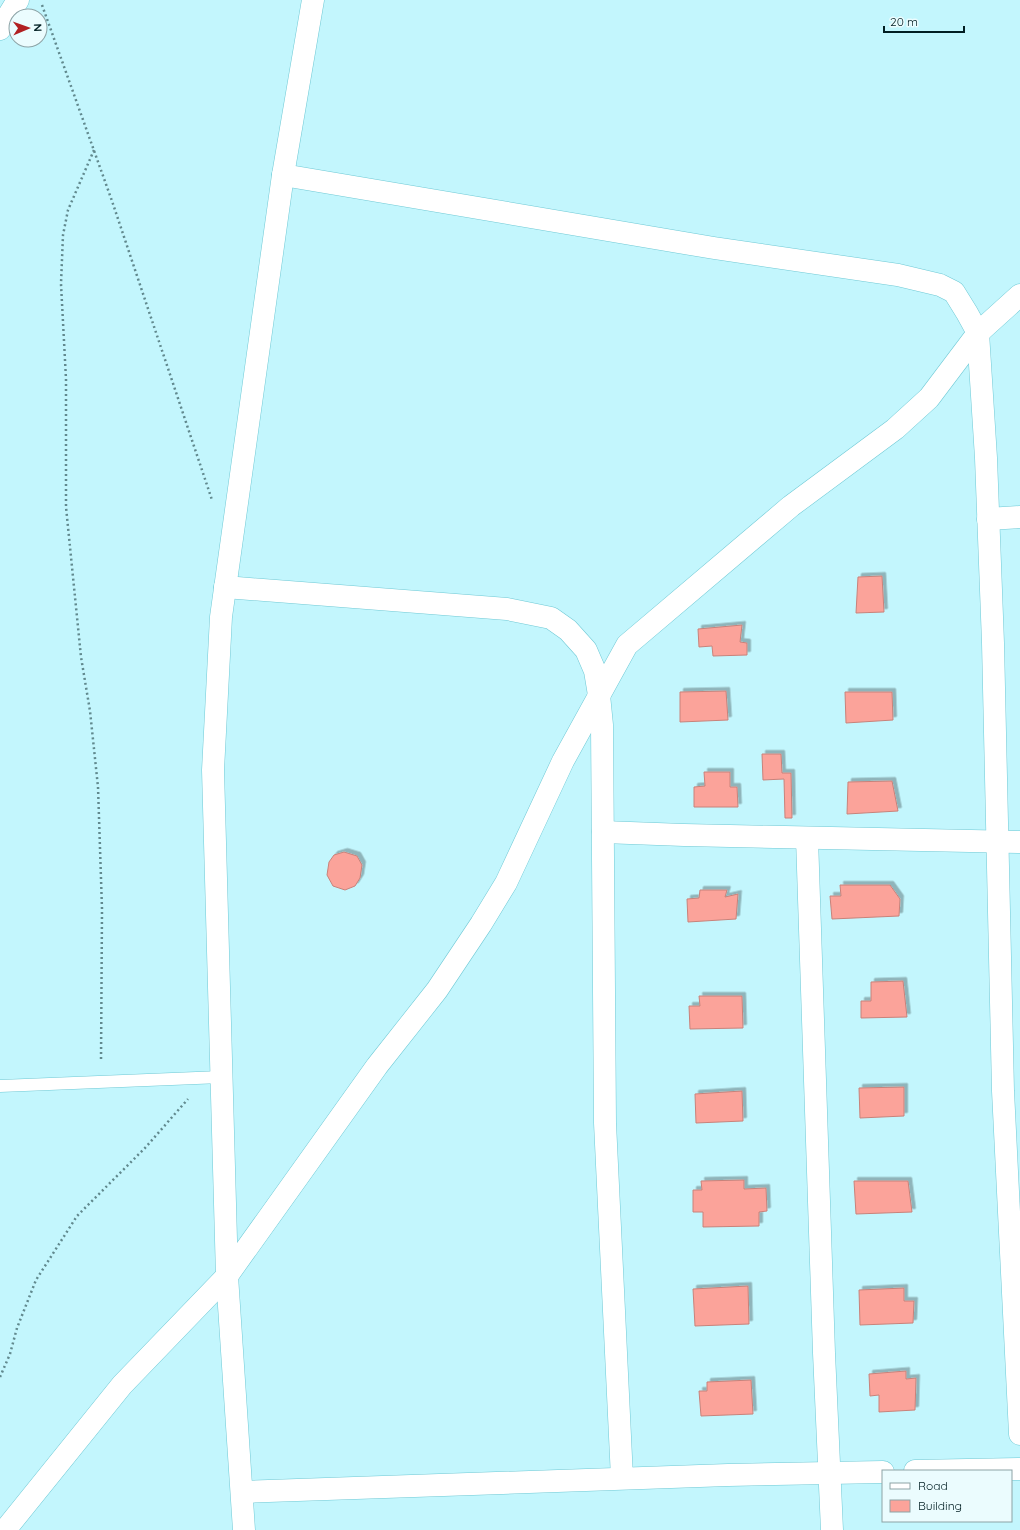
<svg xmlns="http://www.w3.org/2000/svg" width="1020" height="1530" font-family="Quicksand,sans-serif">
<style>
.building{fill:#fba39a;stroke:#c8827a;filter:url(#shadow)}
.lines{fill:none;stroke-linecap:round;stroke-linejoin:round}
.service-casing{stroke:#6fc9d5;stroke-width:13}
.minor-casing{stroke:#6fc9d5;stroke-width:23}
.path{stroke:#61898e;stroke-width:2.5;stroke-dasharray:2 3;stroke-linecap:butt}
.service{stroke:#fff;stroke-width:12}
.minor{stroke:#fff;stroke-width:22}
</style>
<defs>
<filter id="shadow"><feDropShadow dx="3.5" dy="-3.5" stdDeviation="0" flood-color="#0004"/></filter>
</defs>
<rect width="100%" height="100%" fill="#c3f6fd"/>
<g class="building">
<path d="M882 576 884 612 856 613 858 577Z"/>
<path d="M742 625 740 642 747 643V655L713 656 712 646 699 647 698 629Z"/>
<path d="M726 691 728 720 680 722V692Z"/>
<path d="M845 692H892L893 720 846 723Z"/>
<path d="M762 754H781L782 773H791L792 818H785L784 779 763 780Z"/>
<path d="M704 772H730V787H737L738 807H694V787L705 786Z"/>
<path d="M892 781 898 811 847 814 848 782Z"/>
<path d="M344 852 357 856 362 865 360 878 355 886 345 890 333 886 327 875 329 862 334 855Z"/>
<path d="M840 885H890L900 899 899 916 832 919 830 896H841Z"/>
<path d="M700 890H727L725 897 738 894 736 919 688 922 687 899 699 898Z"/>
<path d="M903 981 907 1017 861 1018V1001H871V982Z"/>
<path d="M699 996H742L743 1028 690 1029 689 1006H700Z"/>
<path d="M904 1087V1116L860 1118 859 1088Z"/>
<path d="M742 1091 743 1121 696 1123 695 1094Z"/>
<path d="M744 1180V1189L766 1188 767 1211 759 1212V1226L703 1227V1212H693V1190H702L701 1181Z"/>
<path d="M854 1181H908L912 1212 856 1214Z"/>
<path d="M748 1286 749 1324 695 1326 693 1289Z"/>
<path d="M904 1288V1301H914L913 1323 860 1325 859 1290Z"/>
<path d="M906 1371V1379L916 1378 915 1410 879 1412V1395L870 1396 869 1374Z"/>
<path d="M751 1380 753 1414 701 1416 699 1391H707V1382Z"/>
</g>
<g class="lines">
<defs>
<path id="service" d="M0 1086 221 1077"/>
<g id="minor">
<path d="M0 29 18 0"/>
<path d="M283 175 714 248 898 275 940 285 954 292 967 313 978 333 986 458 993 643 1003 1091 1020 1434"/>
<path d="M988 519 1020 517"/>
<path d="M225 587 507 609 551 618 568 630 586 650 595 671 599 695 602 725 605 1123 622 1478"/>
<path d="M603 832 684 835 1020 842"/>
<path d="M807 838 824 1353 832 1530"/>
<path d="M915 1471 1020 1469"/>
<path d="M242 1492 728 1475 883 1472"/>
<path d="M5 1530 122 1385 227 1276 377 1066 437 990 481 924 506 883 563 761 627 645 791 506 895 429 929 398 978 333 1020 295"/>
<path d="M244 1530 227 1276 213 770 221 617 283 175 313 0"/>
</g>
</defs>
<use href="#service" class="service-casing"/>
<use href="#minor" class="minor-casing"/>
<g class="path">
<path d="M42 5 112 201 212 500"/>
<path d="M94 150 68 210 63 235 61 284 66 379V507L81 657 90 711 98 787 102 909 101 1062"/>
<path d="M0 1377 10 1354 17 1328 36 1280 77 1216 145 1148 188 1099"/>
</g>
<use href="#service" class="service"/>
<use href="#minor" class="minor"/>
</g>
<rect x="882" y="1470" width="130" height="52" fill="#ebfcfe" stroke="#8da3a6"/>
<rect x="890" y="1483" width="20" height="6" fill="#ffffff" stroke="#8da3a6"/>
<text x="918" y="1490" font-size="12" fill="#011e22">Road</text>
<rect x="890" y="1500" width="20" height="12" fill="#fba39a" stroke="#8da3a6"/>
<text x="918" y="1510" font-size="12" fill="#011e22">Building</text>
<g transform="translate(28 28) rotate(88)"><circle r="19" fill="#ebfcfe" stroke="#8da3a6"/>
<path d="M0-3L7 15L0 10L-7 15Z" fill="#b12022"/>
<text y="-6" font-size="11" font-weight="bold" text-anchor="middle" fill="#011e22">N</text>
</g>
<path d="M884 26v6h80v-6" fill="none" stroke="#011e22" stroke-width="2"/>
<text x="890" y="26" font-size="12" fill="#011e22" stroke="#ebfcfe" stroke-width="3" paint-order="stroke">20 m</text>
</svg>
